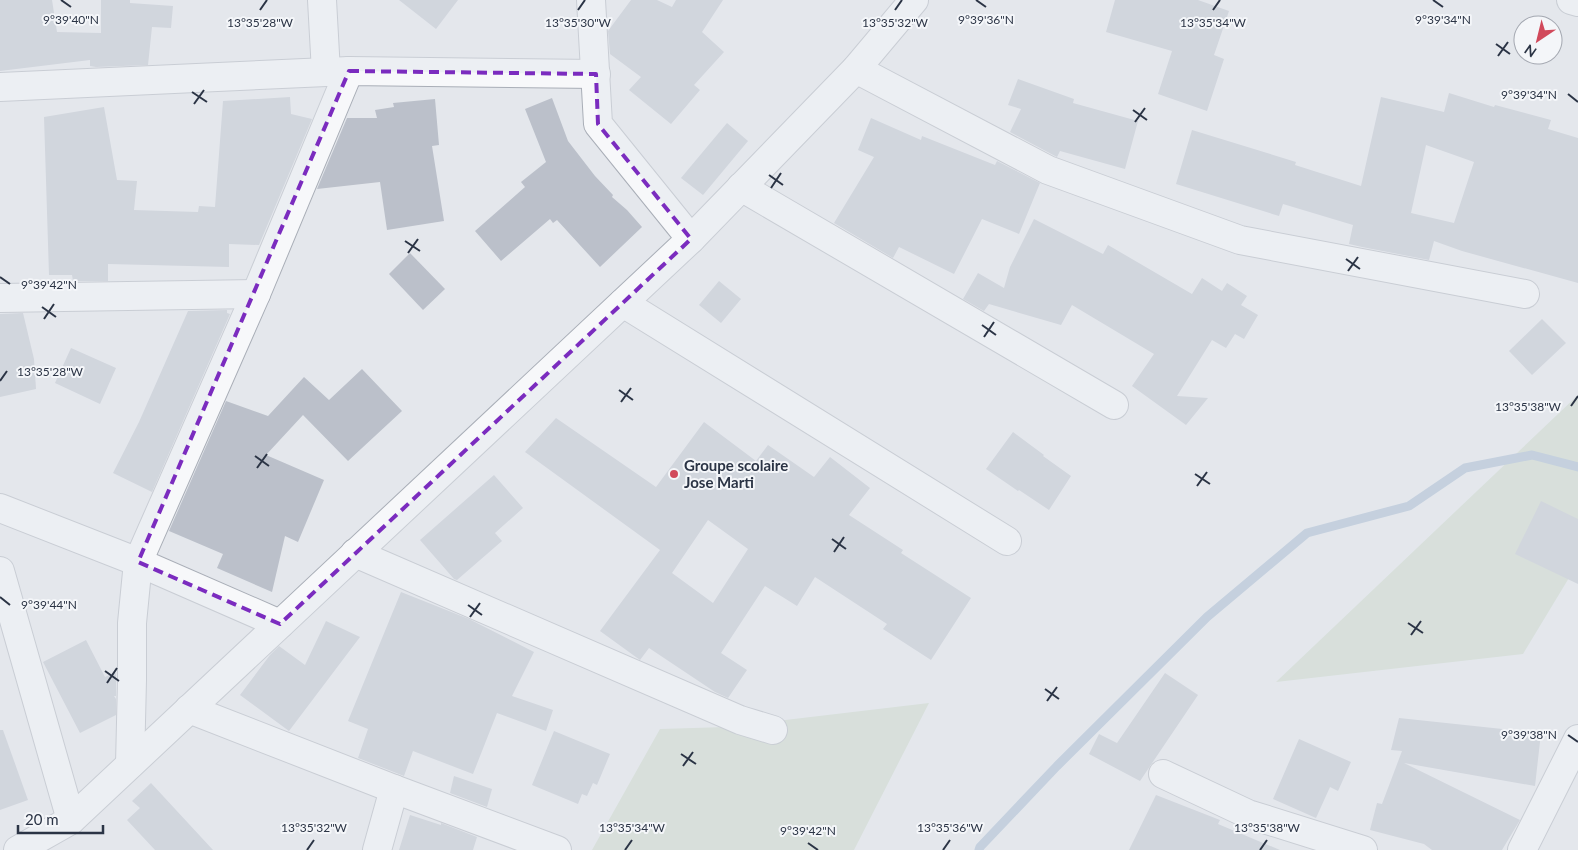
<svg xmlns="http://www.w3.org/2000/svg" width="1578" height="850" font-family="Lato,sans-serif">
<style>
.green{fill:#c9d6c5}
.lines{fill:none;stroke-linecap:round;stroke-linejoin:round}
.stream{stroke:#9fb4cc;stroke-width:9}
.building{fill:#bbc0ca;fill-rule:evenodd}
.minor-casing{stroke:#a9aeb7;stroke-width:30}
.minor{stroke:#f7f8fa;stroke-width:28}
.marked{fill:none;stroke:#7b2cbf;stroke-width:4;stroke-dasharray:10 6;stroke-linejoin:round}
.ticks{fill:none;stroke:#2b3445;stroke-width:2}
.poi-dot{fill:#d1495b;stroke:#f4f6f9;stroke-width:2}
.labels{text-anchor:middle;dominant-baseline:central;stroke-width:4;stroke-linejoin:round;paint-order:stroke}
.poi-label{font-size:15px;font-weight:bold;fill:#2b3445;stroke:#f4f6f9;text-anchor:start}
.ticks-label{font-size:12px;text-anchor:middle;fill:#2b3445;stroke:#f4f6f9;stroke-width:4;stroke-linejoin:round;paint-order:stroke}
</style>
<rect width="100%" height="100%" fill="#e4e7ec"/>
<g class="green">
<path d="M1578 395V563L1523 654 1276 682Z"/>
<path d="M929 703 854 850H592L660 729 726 727Z"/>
</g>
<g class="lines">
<path class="stream" d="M979 850 980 847 1057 766 1207 617 1307 533 1409 506 1465 468 1532 455 1578 467"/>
</g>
<g class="building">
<path d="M0 0H52L57 32 101 33V0H130V3L173 6 171 28 152 27 148 65 96 67 90 66V60L0 71Z"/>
<path d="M399 0H458L436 29Z"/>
<path d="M631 0H657L672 7 676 0H723L702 32 724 52 694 85 700 90 671 124 629 90 641 77 610 54 608 31Z"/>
<path d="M1115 0H1198L1229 11 1214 55 1224 59 1207 111 1158 94 1172 51 1106 32Z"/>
<path d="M1018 79 1074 99 1073 103 1138 121 1125 169 1060 151 1057 157 1010 132 1021 109 1008 105Z"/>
<path d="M1449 93 1494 107 1495 105 1551 120 1548 129 1578 138V283L1462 251 1434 241 1429 260 1362 247 1349 244 1353 225 1283 204 1279 216 1176 184 1192 130 1296 162 1295 165 1361 186 1381 97 1444 112ZM1426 145 1474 162 1454 223 1411 213Z"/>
<path d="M290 97 291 114 312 119 259 245 229 244V267L108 264V281H73L72 275H49L44 117 104 107 117 180 137 181 134 210 198 212 199 206 215 207 223 101Z"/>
<path d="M552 98 568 141 595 176 613 195 612 197 627 210 642 227 600 267 557 220 553 223 550 219 501 261 475 231 525 187 521 182 546 162 525 109Z"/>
<path d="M435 99 439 145 432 146 444 221 387 230 380 182 317 189 347 118H377L375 110 394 107 393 103Z"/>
<path d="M871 118 921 140 922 136 995 165 997 161 1040 183 1019 234 982 219 954 274 899 247 893 258 834 223 874 157 858 150Z"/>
<path d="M727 123 748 141 703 195 681 178Z"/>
<path d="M1034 219 1103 254 1108 245 1192 294 1202 278 1222 291 1227 283 1247 296 1241 305 1258 315 1244 339 1235 334 1226 348 1212 340 1177 396 1208 398 1186 425 1132 386 1154 354 1072 305 1061 325 989 304 984 311 963 299 978 273 1004 288 1010 267Z"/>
<path d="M410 253 445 289 423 310 389 274Z"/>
<path d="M719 281 741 299 721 323 699 305Z"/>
<path d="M227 310V313L230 314 152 492 113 473 139 422 188 311Z"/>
<path d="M23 313 34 359 36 389 0 397V314Z"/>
<path d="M1542 319 1566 343 1532 375 1509 351Z"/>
<path d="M71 348 116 368 100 404 55 383Z"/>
<path d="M362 369 402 411 348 461 303 415 266 455 324 480 298 542 285 536 272 592 217 568 223 554 169 531 226 401 268 416 304 377 329 400Z"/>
<path d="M556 418 656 487 704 422 756 461 768 445 814 477 830 457 870 488 849 515 903 550 901 553 971 598 931 660 883 629 887 624 815 577 797 606 765 586 721 653 747 670 728 698 715 692 649 648 640 660 600 631 660 550 525 452ZM708 520 748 549 713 603 672 573Z"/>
<path d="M1013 432 1044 455 1043 456 1071 476 1049 510 1019 490 1018 491 986 469Z"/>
<path d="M494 475 523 508 495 533 502 541 457 580 454 579 420 540Z"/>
<path d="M1541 501 1578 519V584L1515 554Z"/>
<path d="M401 592 469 619 534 652 512 696 553 710 546 731 497 713 473 774 413 751 404 776 358 758 368 729 348 721Z"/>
<path d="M326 621 360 637 289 731 240 695 270 655 279 646 305 665Z"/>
<path d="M86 640 105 677 115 672 116 675V696H114L116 699V715L80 733 43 662Z"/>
<path d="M1165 673 1198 695 1140 781 1089 754 1099 734 1117 743Z"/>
<path d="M1399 718 1541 733 1535 786 1404 763 1520 820 1502 850H1432L1424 844 1370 830 1377 803 1382 804 1402 751 1391 750Z"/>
<path d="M0 730H3L28 800 0 810Z"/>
<path d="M554 731 610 754 597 785 593 783 587 796 582 794 578 804 532 785Z"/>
<path d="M1299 739 1351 762 1338 791 1330 787 1316 818 1273 799Z"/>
<path d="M454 776 492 789 487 807 450 793Z"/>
<path d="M151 783 213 850H155L127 820 140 808 132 801Z"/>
<path d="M1156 795 1220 820 1218 824 1280 850H1129Z"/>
<path d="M410 815 441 825V823L477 837 473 850H399Z"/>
</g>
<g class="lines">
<defs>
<g id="minor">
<path d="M322 0 326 72"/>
<path d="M591 0 598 124 691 239"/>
<path d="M1571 0 1578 2"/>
<path d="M856 69 1048 170 1240 240 1525 294"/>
<path d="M0 87 349 71 596 74"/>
<path d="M741 187 1114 405"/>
<path d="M0 298 256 294"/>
<path d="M623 303 1007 541"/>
<path d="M0 508 138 562 280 624"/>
<path d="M355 553 740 720 773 730"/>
<path d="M0 571 71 820"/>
<path d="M189 709 394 789 557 850"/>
<path d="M130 764 132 680V623L138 562 256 294 349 71"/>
<path d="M1163 774 1248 814 1363 850"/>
<path d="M18 850 71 820 691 239 856 69 914 0"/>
<path d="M377 850 394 789"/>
<path d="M1522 850 1578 739"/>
</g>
</defs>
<use href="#minor" class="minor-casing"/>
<use href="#minor" class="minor"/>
</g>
<path d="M0 0H1578V850H0ZM349 71 596 74 598 124 691 239 280 624 138 562Z" fill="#e4e7ec" fill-opacity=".55" fill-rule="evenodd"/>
<path class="marked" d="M349 71 596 74 598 124 691 239 280 624 138 562Z"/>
<path class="ticks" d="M61 0 71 7M976 0 986 7M1433 0 1443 7M260 10 267 0M578 10 585 0M895 10 902 0M1213 10 1220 0M1496 44 1510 54M1498 56 1508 42M192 92 207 102M1568 94 1578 102M194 104 204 90M1133 110 1147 120M1135 122 1145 108M769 175 783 185M771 188 781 173M405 241 420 251M408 253 418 239M1346 259 1360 269M1348 271 1358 257M0 277 10 284M42 307 56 317M44 319 54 304M982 325 996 335M984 337 994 322M0 381 7 371M619 390 633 400M621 402 631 388M1571 406 1578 396M255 456 269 466M257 468 267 454M1195 474 1210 484M1197 486 1207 472M832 539 846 549M834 552 844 537M0 597 10 605M468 605 482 615M470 617 480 603M1408 623 1423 633M1411 635 1421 621M105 671 119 681M107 683 117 668M1045 689 1059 699M1047 701 1057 687M1568 735 1578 742M681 754 696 764M683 766 693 752M808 843 818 850M307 850 314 840M625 850 632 840M943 850 950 840M1260 850 1267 840"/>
<circle class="poi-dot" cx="674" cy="474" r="5"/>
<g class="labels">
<g class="poi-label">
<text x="684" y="465">Groupe scolaire<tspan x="684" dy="17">Jose Marti</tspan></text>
</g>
</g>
<g class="ticks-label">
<text x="986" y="24">9°39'36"N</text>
<text x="71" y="24">9°39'40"N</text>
<text x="1443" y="24">9°39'34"N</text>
<text x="260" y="27">13°35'28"W</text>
<text x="578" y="27">13°35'30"W</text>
<text x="895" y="27">13°35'32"W</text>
<text x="1213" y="27">13°35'34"W</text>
<text x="1529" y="99">9°39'34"N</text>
<text x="49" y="289">9°39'42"N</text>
<text x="50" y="376">13°35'28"W</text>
<text x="1528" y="411">13°35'38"W</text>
<text x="49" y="609">9°39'44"N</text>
<text x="1529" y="739">9°39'38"N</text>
<text x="314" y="832">13°35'32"W</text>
<text x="632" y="832">13°35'34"W</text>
<text x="950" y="832">13°35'36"W</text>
<text x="1267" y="832">13°35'38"W</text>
<text x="808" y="835">9°39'42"N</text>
</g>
<g transform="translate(1538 40) rotate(215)"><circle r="24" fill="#f4f6f9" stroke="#a4a8b1"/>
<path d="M0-4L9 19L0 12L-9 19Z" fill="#d1495b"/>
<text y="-8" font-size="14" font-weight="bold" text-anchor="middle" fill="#2b3445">N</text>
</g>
<path d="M18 825v8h85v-8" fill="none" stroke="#2b3445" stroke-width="2.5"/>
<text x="25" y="825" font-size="15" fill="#2b3445" stroke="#f4f6f9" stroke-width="4" paint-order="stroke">20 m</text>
</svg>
